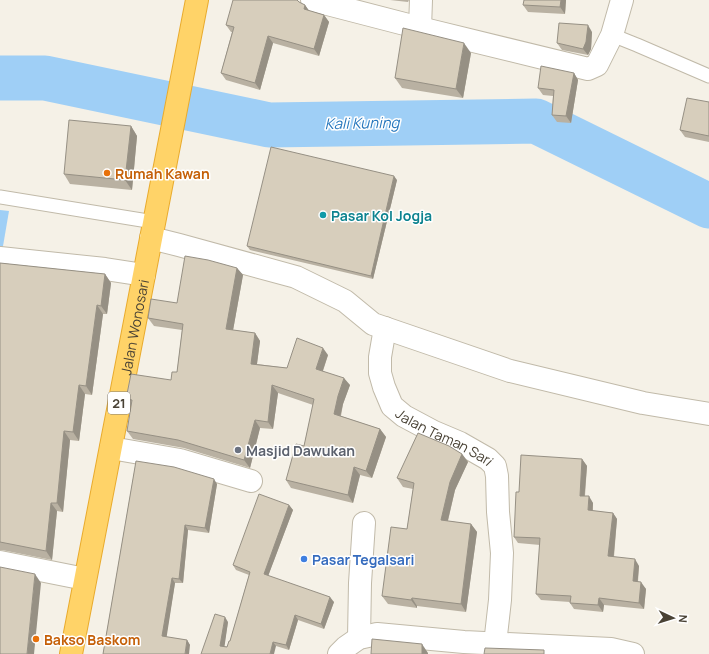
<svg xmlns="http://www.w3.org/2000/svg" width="709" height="654" font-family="Manrope,sans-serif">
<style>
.water{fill:#9fcff6}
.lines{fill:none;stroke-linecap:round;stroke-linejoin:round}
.river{stroke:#9fcff6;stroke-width:45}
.lane-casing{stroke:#c1baa9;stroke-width:15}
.street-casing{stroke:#c1baa9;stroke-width:24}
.highway-casing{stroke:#e9ab2d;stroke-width:24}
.lane{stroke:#fff;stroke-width:13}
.street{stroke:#fff;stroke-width:22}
.highway{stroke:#ffd368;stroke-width:22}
.wall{fill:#b9b1a2}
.shaded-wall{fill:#969084}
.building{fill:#d7cebc;stroke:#969084}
.food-dot{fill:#e8710a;stroke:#fff;stroke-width:1.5}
.culture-dot{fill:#0f9aa8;stroke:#fff;stroke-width:1.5}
.worship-dot{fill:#6b7280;stroke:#fff;stroke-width:1.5}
.shop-dot{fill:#3f7fe0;stroke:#fff;stroke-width:1.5}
.labels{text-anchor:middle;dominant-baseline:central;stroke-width:3;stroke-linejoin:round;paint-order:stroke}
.shield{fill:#fff;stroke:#807b72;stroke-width:1}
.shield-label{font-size:13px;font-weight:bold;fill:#494235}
.food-label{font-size:14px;font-weight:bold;fill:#c56008;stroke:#fff;text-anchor:start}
.culture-label{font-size:14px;font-weight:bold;fill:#0d838f;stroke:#fff;text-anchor:start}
.street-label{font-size:14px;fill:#494235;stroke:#fff}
.worship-label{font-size:14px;font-weight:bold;fill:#5b616d;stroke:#fff;text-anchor:start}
.shop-label{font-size:14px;font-weight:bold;fill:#366cbe;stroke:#fff;text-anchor:start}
.water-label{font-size:15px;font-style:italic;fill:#2677bd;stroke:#fff}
</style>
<rect width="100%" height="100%" fill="#f5f1e7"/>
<path class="water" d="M0 210 9 211 2 252 0 251Z"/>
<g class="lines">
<path class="river" d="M0 78H45L269 125 536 121 709 206"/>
<defs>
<g id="lane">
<path d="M612 35 637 45 709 76"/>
<path d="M0 197 154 222"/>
</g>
<g id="street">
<path d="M312 0 420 28 588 69 597 65 612 35 622 0"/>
<path d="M420 28 421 0"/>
<path d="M151 238 179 245 296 277 345 301 373 324 510 371 643 403 709 414"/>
<path d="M0 258 105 269 144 275"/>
<path id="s1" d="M385 328 380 357V373L384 387 392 406 404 416 434 432 460 443 488 459 495 466 497 476 498 512 502 553 500 600 495 644"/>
<path d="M111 448 180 460 251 481"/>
<path d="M0 562 85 579"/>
<path d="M359 638 360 583 364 523"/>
<path d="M339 654 346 647 359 638 377 634 464 642 611 649 633 654"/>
</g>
<g id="highway">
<path id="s2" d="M71 654 197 0"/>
</g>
</defs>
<use href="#lane" class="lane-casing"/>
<use href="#street" class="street-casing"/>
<use href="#highway" class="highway-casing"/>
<use href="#lane" class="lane"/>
<use href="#street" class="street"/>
<use href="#highway" class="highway"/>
</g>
<g class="wall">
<path d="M390 0H409L408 2Z"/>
<path d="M566 0 565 14 528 12 523 5Z"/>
<path d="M299 3 305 5 309 11 324 15 329 22 319 56 273 43 260 90 226 80 221 73 232 32H231L226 25Z"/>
<path d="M592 32 591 49 588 55 562 50 557 43Z"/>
<path d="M471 53 463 98 402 88 395 78Z"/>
<path d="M574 73 578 80 571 123 557 122 552 115 553 96 543 95 538 88Z"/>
<path d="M709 102V142L685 137 680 130Z"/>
<path d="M131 126 137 136 132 190 70 184 64 174Z"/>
<path d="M397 180 373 279 250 250 247 246Z"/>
<path d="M0 263 105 274 111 283 107 314H103L92 395 85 394 79 441 70 440 63 512 57 511 52 560 2 550H0Z"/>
<path d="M237 268 243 275 233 330 255 333 260 341 257 364 287 368 328 355 323 371 350 385 343 404 341 416 380 429 386 437 372 478 360 475 353 503 291 488 286 480 304 446 313 405 278 393 273 429 260 428 250 468 184 448 133 439 127 431 131 407 126 399 171 380 177 372 182 330 154 326 148 318 177 303Z"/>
<path d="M462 454 468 462 455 490 448 521 471 524 477 532 466 612 417 606V608L388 604 382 596 407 529 413 489 403 487 397 478Z"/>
<path d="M582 459 587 466 585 496 593 503V511L613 513 617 519 614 557 639 566 638 582 646 589 644 609 604 605 603 612 574 609 570 603V602L541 600 536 594 540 545 518 543 514 537 519 492Z"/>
<path d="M136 461 217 484 209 533 188 530 183 583H175L166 637 187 640 190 645 103 654Z"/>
<path d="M289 505 293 510 268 576 334 602 324 629 298 620 289 650 276 646 201 654 228 622 224 646 227 647 230 641 249 575 236 570 233 565Z"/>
</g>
<g class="shaded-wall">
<path d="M561 0H566L565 14 560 7Z"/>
<path d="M305 5 310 12 304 9Z"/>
<path d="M324 15 329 22 319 56 314 49Z"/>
<path d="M588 25 592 32 591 49 588 55 583 49Z"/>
<path d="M268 36 273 43 260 90 255 83Z"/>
<path d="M464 43 471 53 463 98 456 89Z"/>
<path d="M574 73 578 80 571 123 566 116Z"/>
<path d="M131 126 137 136 132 190 125 180Z"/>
<path d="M394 176 397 180 373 279 371 276Z"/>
<path d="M237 268 243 275 232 336 226 329Z"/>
<path d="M105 274 111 283 107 314 101 306Z"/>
<path d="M97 305 103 314 92 395 86 386Z"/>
<path d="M255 333 260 341 256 371 251 364Z"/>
<path d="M323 348 328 355 321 376 316 369Z"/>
<path d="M344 378 350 385 343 404 339 422 334 414 338 396Z"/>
<path d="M79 385 85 394 79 441 73 432Z"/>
<path d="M272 385 278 393 273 429 268 422Z"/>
<path d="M255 420 260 428 250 468 244 460Z"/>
<path d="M380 429 386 437 372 478 366 471Z"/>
<path d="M64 431 70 440 63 512 57 503Z"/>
<path d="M462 454 468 462 455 490 446 528 441 520 450 482Z"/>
<path d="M582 459 587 466 584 502 580 496Z"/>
<path d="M354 467 360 475 353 503 348 495Z"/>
<path d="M214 479 217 484 209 533 205 528Z"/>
<path d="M589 496 593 503 592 517 588 510Z"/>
<path d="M51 503 57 511 52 560 46 551Z"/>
<path d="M289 505 293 510 267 579 264 574Z"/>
<path d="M613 513 617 519 613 563 608 556Z"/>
<path d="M471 524 477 532 466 612 461 604Z"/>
<path d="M185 525 188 530 183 583 179 579Z"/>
<path d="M635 559 639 566 637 588 633 581Z"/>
<path d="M35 574 41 583 34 654H27Z"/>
<path d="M172 578 175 583 166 641 162 636Z"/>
<path d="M641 582 646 589 644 609 639 603Z"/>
<path d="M330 597 334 602 324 629 321 624Z"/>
<path d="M412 598 417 606V608L411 600Z"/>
<path d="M599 598 604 605 603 612 598 605Z"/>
<path d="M295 615 298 620 289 650 286 645Z"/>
<path d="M225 617 228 622 224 650 220 646Z"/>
<path d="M187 640 190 645 189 654H185Z"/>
<path d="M273 642 276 646 274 654H270Z"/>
<path d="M422 644 428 653V654H422Z"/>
</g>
<g class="building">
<path d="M233 0H297L299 2 305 5 304 9 324 15 314 49 268 36 255 83 221 73 234 27 226 25Z"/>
<path d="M524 0H561L560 7 523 5Z"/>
<path d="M559 23 588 25 586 42 583 49 557 43Z"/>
<path d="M403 28 464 43 456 89 395 78Z"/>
<path d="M541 66 574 73 566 116 552 115 554 90 538 88Z"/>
<path d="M687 98 709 102V136L680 130Z"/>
<path d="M69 120 131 126 125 180 64 174Z"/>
<path d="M271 147 394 176 371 276 247 246Z"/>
<path d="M185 256 208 260 237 268 226 329 255 333 251 364 287 368 297 338 323 348 316 369 344 378 338 396 334 414 380 429 366 471 354 467 348 495 286 480 296 444 304 446 314 399 272 385 268 422 255 420 244 460 178 440 127 431 132 400 126 399 131 374 171 380 172 372H177L183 324 148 318 151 299 177 303Z"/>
<path d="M0 263 105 274 101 306 97 305 86 386 79 385 73 432 64 431 57 503H51L46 551 0 542Z"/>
<path d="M418 433 449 446 462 454 450 482 441 520 471 524 461 604 412 598 411 600 382 596 391 527 407 529 414 483 397 478Z"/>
<path d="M521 455 582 459 580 496H589L588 510 613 513 608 556 635 559 633 581 641 582 639 603 599 598 598 605 570 603 571 596 536 594 540 538 514 537 516 492H519Z"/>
<path d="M136 461 174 467 214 479 205 528 185 525 179 579 172 578 162 636 187 640 185 654H103Z"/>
<path d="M259 494 289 505 264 574 330 597 321 624 295 615 286 645 273 642 270 654H201L215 614 225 617 220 646 227 647 229 641H230L250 572 233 565Z"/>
<path d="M0 567 35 574 27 654H0Z"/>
<path d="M372 639 422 644V654H371Z"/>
<path d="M485 648 544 650V654H484Z"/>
</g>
<g class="food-dot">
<circle cx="107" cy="173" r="4"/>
<circle cx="36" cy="639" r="4"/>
</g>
<circle class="culture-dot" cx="323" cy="215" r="4"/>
<circle class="worship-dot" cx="238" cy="450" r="4"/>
<circle class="shop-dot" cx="304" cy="559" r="4"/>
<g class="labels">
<rect class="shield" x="108" y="392" width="22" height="22" rx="3"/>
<g class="shield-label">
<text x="119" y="403">21</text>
</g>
<g class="food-label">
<text x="115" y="173">Rumah Kawan</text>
<text x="44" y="639">Bakso Baskom</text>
</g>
<g class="culture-label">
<text x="331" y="215">Pasar Kol Jogja</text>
</g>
<g class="street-label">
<text stroke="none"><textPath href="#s2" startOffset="333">Jalan Wonosari</textPath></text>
<text stroke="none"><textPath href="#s1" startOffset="142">Jalan Taman Sari</textPath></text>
</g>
<g class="worship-label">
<text x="246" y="450">Masjid Dawukan</text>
</g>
<g class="shop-label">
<text x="312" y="559">Pasar Tegalsari</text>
</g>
<g class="water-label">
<text transform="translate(362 123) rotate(-1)">Kali Kuning</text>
</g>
</g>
<g transform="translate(673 618) rotate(94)" stroke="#ffffff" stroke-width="3" paint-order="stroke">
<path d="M0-3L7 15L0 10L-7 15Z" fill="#494235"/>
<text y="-6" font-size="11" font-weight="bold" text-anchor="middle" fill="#494235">N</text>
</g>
</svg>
